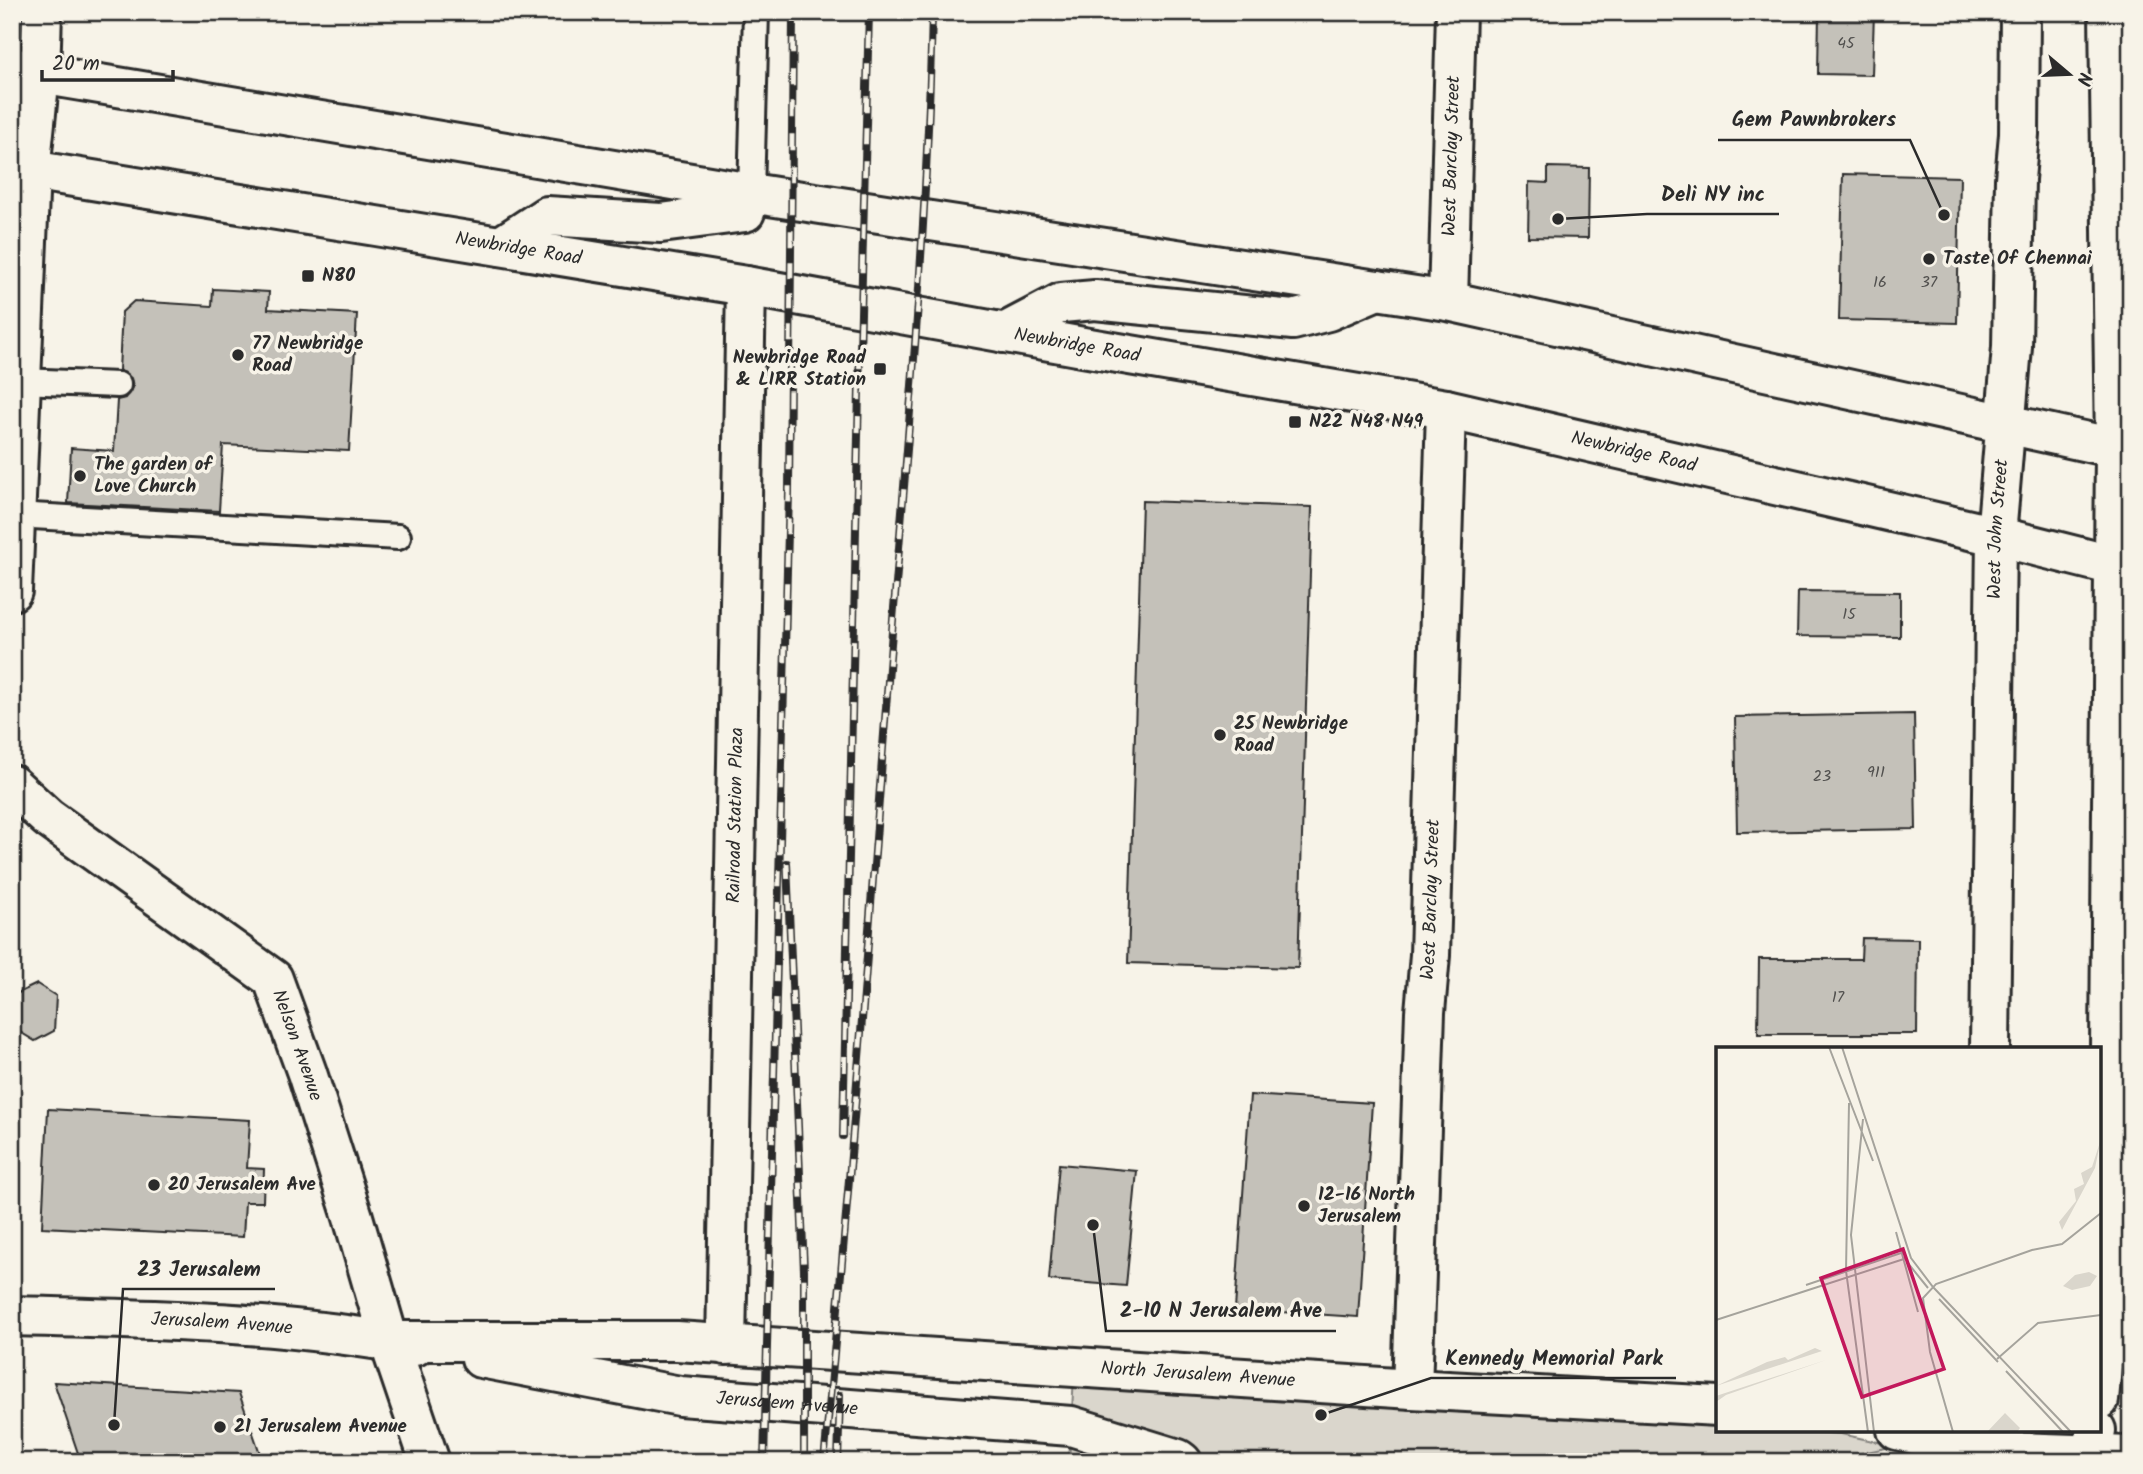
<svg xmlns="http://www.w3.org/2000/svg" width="2143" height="1474" font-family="Kalam,sans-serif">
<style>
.green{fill:#dad6cc;stroke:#82807c;stroke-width:2}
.building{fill:#c4c1b9;stroke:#2b2b2b;stroke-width:2}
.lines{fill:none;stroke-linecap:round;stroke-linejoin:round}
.service-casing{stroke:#2b2b2b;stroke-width:30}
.minor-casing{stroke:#2b2b2b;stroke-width:44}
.tertiary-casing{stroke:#2b2b2b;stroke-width:44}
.secondary-casing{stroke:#2b2b2b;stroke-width:44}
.primary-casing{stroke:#2b2b2b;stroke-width:44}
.service{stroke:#f7f3e8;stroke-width:24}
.minor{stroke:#f7f3e8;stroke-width:38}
.tertiary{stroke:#f7f3e8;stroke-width:38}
.secondary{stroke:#f7f3e8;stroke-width:38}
.primary{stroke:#f7f3e8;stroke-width:38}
.rail-casing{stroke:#2b2b2b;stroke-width:8}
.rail{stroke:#f7f3e8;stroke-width:5;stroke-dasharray:16;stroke-linecap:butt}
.poi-dot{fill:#2b2b2b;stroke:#f7f3e8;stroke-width:2.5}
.labels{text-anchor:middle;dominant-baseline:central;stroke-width:7;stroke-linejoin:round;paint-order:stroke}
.number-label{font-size:16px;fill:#51504e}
.street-label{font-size:19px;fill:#2b2b2b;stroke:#f7f3e8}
.poi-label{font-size:19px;font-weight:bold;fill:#2b2b2b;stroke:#f7f3e8;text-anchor:start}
.inset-road{fill:none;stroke:#a5a39c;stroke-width:2}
.view{fill:#c2185b;fill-opacity:0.15;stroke:#c2185b;stroke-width:3.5}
.inset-edge{fill:none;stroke:#2b2b2b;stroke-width:3.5}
.leader{fill:none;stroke:#2b2b2b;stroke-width:2.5}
.callout-dot{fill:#2b2b2b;stroke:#f7f3e8;stroke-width:2.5}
.callout-label{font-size:21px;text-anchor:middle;font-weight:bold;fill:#2b2b2b;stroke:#f7f3e8;stroke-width:7;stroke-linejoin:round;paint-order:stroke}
</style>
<rect width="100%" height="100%" fill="#f7f3e8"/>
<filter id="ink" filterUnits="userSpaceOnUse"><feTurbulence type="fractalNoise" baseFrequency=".0143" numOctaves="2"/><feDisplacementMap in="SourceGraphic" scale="14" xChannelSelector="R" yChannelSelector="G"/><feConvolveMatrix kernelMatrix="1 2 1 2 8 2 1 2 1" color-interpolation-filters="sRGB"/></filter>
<g filter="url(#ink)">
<path class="green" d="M1074 1376 1109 1382 1718 1426V1430H1784L1841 1434 1896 1446 1818 1462H1069Z"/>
<g class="building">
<path d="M1819 12H1874L1872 75 1818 74Z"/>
<path d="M1548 167 1589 168 1588 238 1528 237 1529 182 1548 183Z"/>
<path d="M1843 174 1960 177 1957 323 1839 320Z"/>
<path d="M213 289 269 292 268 309 357 314 349 451 223 445 219 511 68 503 71 448 114 451 117 400 125 398 133 386 131 378 119 370 122 312 134 301 212 306Z"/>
<path d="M1142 501 1312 507 1298 968 1128 963Z"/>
<path d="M1798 591 1900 592V637L1797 636Z"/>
<path d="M1914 714 1916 829 1737 832 1735 717Z"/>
<path d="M1862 938 1918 939 1917 1034H1758L1759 959H1861Z"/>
<path d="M37 984 56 996 54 1031 35 1041 15 1029 16 994Z"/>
<path d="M1250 1095 1372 1103 1358 1317 1235 1309Z"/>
<path d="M48 1109 250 1120 247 1168 264 1169 263 1202H245L243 1237 42 1227Z"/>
<path d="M1059 1164 1137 1171 1126 1286 1049 1280Z"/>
<path d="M54 1382 239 1393 263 1462H81Z"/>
</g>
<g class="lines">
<defs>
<g id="service">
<path d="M751 193 756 12"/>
<path d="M21 381 118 385"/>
<path d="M15 515 398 537"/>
</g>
<g id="minor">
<path id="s1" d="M1448 301 1456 12"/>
<path id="s2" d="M726 1345 746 286"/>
<path id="s3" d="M1412 1389 1425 1012 1430 955 1446 409"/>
</g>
<g id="tertiary">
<path d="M12 591 30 171 40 74 42 12"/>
<path id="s4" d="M12 785 48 818 273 979 307 1073 353 1217 389 1341 430 1462"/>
</g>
<g id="secondary">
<path id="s5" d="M1990 1049 1996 536 2012 347 2015 179 2019 134 2020 12"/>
<path id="s6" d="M12 1316C146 1319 282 1321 415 1346"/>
<path id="s7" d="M389 1341H677L1412 1389 1718 1406"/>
<path id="s8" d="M481 1358 680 1396 1071 1426 1178 1459 1182 1462"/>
<path d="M2099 1400 2114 1231 2110 1049 2115 448 2109 12"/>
<path d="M1897 1430 1983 1451"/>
<path d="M2092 1462 2096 1430"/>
</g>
<g id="primary">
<path d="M12 67 40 74 763 195 1448 301 2115 448 2131 453"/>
<path id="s9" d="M12 167 746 286 1083 347 1446 409 1996 536 2131 570"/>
<path d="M501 246 547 216 661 223 745 212 751 193"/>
<path d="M1004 333 1061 303 1095 300 1293 320 1328 311 1377 290"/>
<path d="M1939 1462 1983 1451 2131 1456"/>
</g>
</defs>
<use href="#service" class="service-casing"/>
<use href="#minor" class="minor-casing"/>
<use href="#tertiary" class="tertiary-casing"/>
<use href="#secondary" class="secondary-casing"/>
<use href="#primary" class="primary-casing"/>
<use href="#service" class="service"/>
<use href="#minor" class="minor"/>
<use href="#tertiary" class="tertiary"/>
<use href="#secondary" class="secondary"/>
<use href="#primary" class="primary"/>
<defs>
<g id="rail">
<path d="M787 863 804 1271V1462"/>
<path d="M843 1136 859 389 869 12"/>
<path d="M764 1462 789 492 793 12"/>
<path d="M824 1462C849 1197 869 933 889 668 907 450 927 231 932 12"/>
<path d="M838 1462 840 1395"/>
</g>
</defs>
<use href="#rail" class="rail-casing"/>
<use href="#rail" class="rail"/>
</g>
</g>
<g class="poi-dot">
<circle cx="1929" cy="259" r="7"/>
<rect x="301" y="269" width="14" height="14" rx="3.5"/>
<circle cx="238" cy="355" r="7"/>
<rect x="873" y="362" width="14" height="14" rx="3.5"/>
<rect x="1288" y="415" width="14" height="14" rx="3.5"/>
<circle cx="80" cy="476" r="7"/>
<circle cx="1220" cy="735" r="7"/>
<circle cx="154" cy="1185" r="7"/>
<circle cx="1304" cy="1206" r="7"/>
<circle cx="220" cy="1427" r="7"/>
</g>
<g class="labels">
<g class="number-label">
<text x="1846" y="43">45</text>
<text x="1880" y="282">16</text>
<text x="1929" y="282">37</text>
<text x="1849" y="614">15</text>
<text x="1876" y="772">911</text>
<text x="1822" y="776">23</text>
<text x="1838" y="997">17</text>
</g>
<g class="street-label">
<text stroke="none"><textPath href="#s1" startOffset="145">West Barclay Street</textPath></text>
<text stroke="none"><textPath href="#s9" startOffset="513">Newbridge Road</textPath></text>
<text stroke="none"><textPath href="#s9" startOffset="1080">Newbridge Road</textPath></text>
<text stroke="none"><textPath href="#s9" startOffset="1647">Newbridge Road</textPath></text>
<text stroke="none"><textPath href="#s5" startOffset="520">West John Street</textPath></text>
<text stroke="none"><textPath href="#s2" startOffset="530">Railroad Station Plaza</textPath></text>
<text stroke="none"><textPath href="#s3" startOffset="490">West Barclay Street</textPath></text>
<text stroke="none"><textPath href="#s4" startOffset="396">Nelson Avenue</textPath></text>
<text stroke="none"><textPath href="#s6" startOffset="210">Jerusalem Avenue</textPath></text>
<text stroke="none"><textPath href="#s7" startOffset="810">North Jerusalem Avenue</textPath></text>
<text stroke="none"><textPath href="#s8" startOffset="310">Jerusalem Avenue</textPath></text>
</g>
<g class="poi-label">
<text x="1943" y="259">Taste Of Chennai</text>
<text x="322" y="276">N80</text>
<text x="252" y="344">77 Newbridge<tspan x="252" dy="22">Road</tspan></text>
<text x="866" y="358" text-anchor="end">Newbridge Road<tspan x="866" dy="22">&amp; LIRR Station</tspan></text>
<text x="1309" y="422">N22 N48 N49</text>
<text x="94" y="465">The garden of<tspan x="94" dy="22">Love Church</tspan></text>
<text x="1234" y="724">25 Newbridge<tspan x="1234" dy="22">Road</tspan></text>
<text x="168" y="1185">20 Jerusalem Ave</text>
<text x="1318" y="1195">12-16 North<tspan x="1318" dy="22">Jerusalem</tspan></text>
<text x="234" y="1427">21 Jerusalem Avenue</text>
</g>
</g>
<g transform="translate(1716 1047)">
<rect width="385" height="385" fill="#f7f3e8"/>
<path d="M385 92 379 121 346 183 343 175 360 154 358 142 368 137 365 126 376 120ZM373 225 381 229 374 239 356 243 347 239 359 228ZM99 301 106 304 0 339 51 315 69 310 72 313ZM110 313 10 348 0 355V349ZM289 366 304 381 301 385H271Z" fill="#dad6cc"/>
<path class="inset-road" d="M113 0 157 114M126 0 195 211 217 240 355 385M133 56 130 224 152 385M147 72 135 188 158 385M180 185 202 265M191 215 212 241M90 238 188 205M223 252 282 315M0 273 191 211M281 312 322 276 385 268M290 324 347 385M237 385 214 305 207 251 220 237 316 203 346 197 385 166"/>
<path class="view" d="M187 202 228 322 146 350 105 231Z"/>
<rect width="385" height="385" class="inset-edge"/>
</g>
<path class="leader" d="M1944 215L1910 140H1718M1558 219L1647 214H1779M114 1425L123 1289H275M1093 1225L1106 1331H1336M1321 1415L1431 1378H1676"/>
<g class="callout-dot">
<circle cx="1944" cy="215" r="7"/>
<circle cx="1558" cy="219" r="7"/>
<circle cx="114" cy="1425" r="7"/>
<circle cx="1093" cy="1225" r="7"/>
<circle cx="1321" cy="1415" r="7"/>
</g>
<g class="callout-label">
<text x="1814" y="126">Gem Pawnbrokers</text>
<text x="1713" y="201">Deli NY inc</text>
<text x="199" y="1276">23 Jerusalem</text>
<text x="1221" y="1317">2-10 N Jerusalem Ave</text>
<text x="1554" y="1365">Kennedy Memorial Park</text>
</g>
<rect width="2143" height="1474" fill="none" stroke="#f7f3e8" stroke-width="42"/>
<rect x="21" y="21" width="2101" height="1432" fill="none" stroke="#2b2b2b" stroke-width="2.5" filter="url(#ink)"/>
<g transform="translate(2069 74) rotate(109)" stroke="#f7f3e8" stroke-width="5" paint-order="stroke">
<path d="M0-5L12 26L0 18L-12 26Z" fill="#2b2b2b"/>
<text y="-10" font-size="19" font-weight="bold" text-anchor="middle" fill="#2b2b2b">N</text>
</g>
<path d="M42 70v10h131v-10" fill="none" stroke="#2b2b2b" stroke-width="3.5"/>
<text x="52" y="70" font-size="21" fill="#2b2b2b" stroke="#f7f3e8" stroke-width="5" paint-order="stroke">20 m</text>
</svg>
